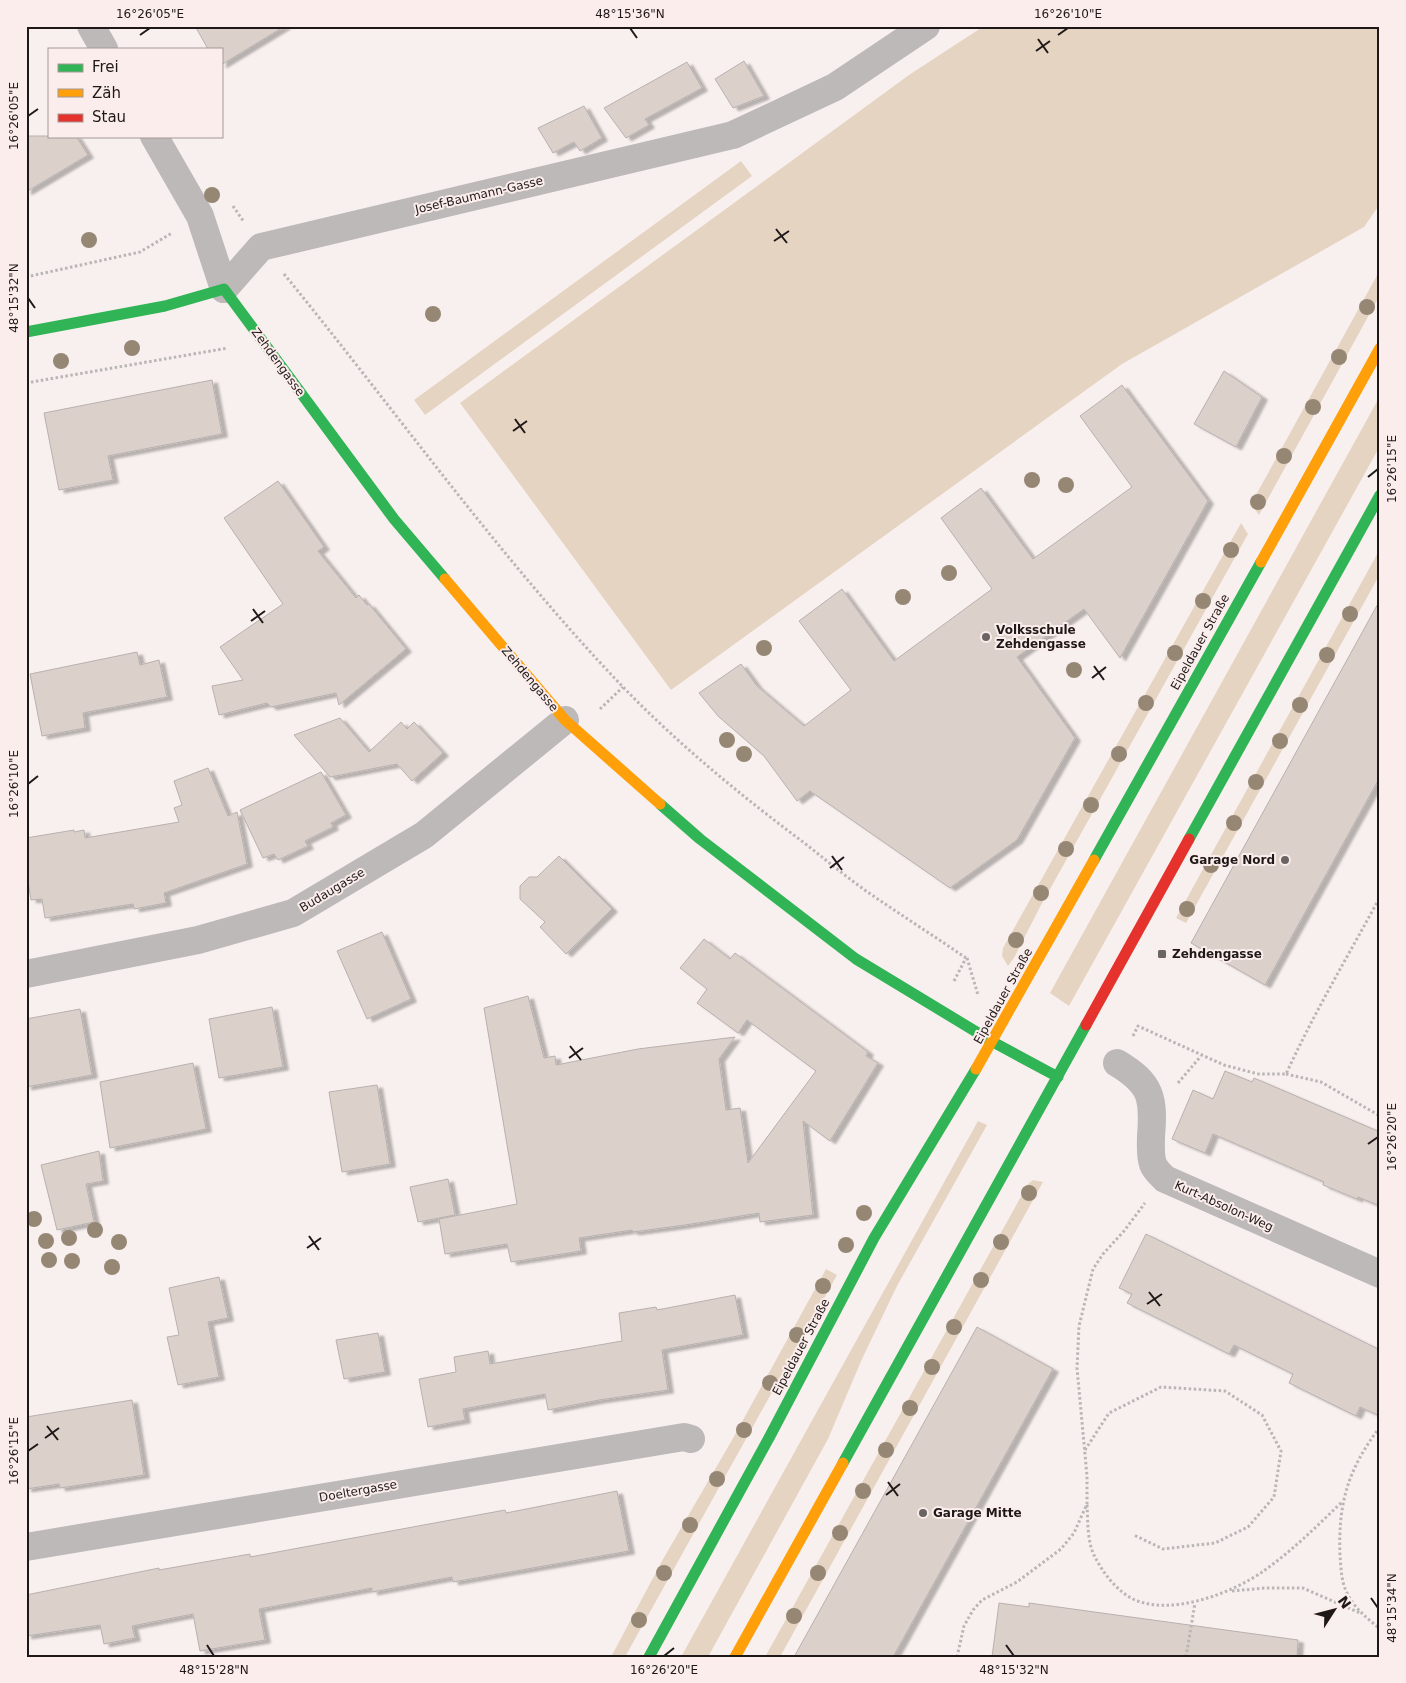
<svg xmlns="http://www.w3.org/2000/svg" width="1406" height="1683" font-family="'DejaVu Sans',sans-serif">
<style>
.green{fill:#e6d4c3}
.building{fill:#dcd0ca;stroke:#b7b1af;filter:url(#shadow)}
.lines{fill:none;stroke-linecap:round;stroke-linejoin:round}
.path{stroke:#b9b6b6;stroke-width:3;stroke-dasharray:2.5 2.5;stroke-linecap:butt}
.street{stroke:#bcb9b8;stroke-width:28}
.fast{stroke:#30b455;stroke-width:11}
.slow{stroke:#ff9f0a;stroke-width:11}
.jam{stroke:#e5322d;stroke-width:11}
.tree{fill:#968674}
.ticks{fill:none;stroke:#1e1918;stroke-width:2}
.poi-dot{fill:#6a6463;stroke:#fbedeb;stroke-width:2}
.labels{text-anchor:middle;dominant-baseline:central;stroke-width:4;stroke-linejoin:round;paint-order:stroke}
.street-label{font-size:12px;fill:#1e1918;stroke:#fbedeb}
.poi-label{font-size:12px;font-weight:bold;fill:#1e1918;stroke:#fbedeb;text-anchor:start}
.neatline{fill:none;stroke:#1e1918;stroke-width:2}
.ticks-label{font-size:12px;text-anchor:middle;fill:#1e1918}
</style>
<defs>
<filter id="shadow"><feDropShadow dx="5.5" dy="3" stdDeviation="1" flood-color="#0004"/></filter>
</defs>
<rect width="100%" height="100%" fill="#f8f0ee"/>
<g class="green">
<path d="M984 26H1380V204L1364 227 1122 364 671 690 460 403 909 75Z"/>
<path d="M741 161 752 176 425 415 414 400Z"/>
<path d="M1380 270V295L1259 515 1251 504Z"/>
<path d="M1380 396V446L1069 1006 1050 993Z"/>
<path d="M1241 523 1248 534 1040 907 1014 958 1008 966 1002 956 1003 948Z"/>
<path d="M1380 549V574L1186 923 1176 918Z"/>
<path d="M978 1121 987 1125 897 1286 862 1359 828 1439 708 1657H681Z"/>
<path d="M1033 1180 1043 1182 780 1657H765L1028 1184Z"/>
<path d="M826 1269 837 1275 625 1657H611L662 1561 732 1440Z"/>
</g>
<g class="building">
<path d="M195 26H285L221 65V49H208Z"/>
<path d="M744 61 764 96 733 108 715 79Z"/>
<path d="M687 62 702 88 645 119 649 125 626 138 604 108Z"/>
<path d="M584 106 602 138 580 151 574 142 553 153 538 128Z"/>
<path d="M26 136H76L88 155 26 192Z"/>
<path d="M1224 371 1262 397 1236 447 1194 424Z"/>
<path d="M212 380 222 434 108 456 113 480 59 490 44 413Z"/>
<path d="M1122 385 1208 501 1120 658 1084 609 1017 657 1075 738 1017 840 950 888 810 791 797 801 764 756 718 716 699 693 741 664 757 686 804 726 851 690 799 621 842 589 894 661 992 589 941 518 981 488 1033 559 1132 487 1080 416Z"/>
<path d="M278 481 324 547 318 551 356 598 359 595 367 605 369 604 406 649 339 705 336 693 271 707 267 703 219 715 212 686 243 680 220 647 283 604 224 518Z"/>
<path d="M1380 600V777L1265 985 1191 943Z"/>
<path d="M137 652 140 665 159 660 167 697 83 713 85 728 42 736 30 674Z"/>
<path d="M340 718 369 752 401 722 407 729 414 722 443 753 412 781 397 764 330 777 294 735Z"/>
<path d="M208 768 228 816 237 812 247 864 164 893 166 903 134 909 133 904 45 918 42 899 31 900 26 869V838L74 830V832L84 830 85 838 179 822 174 808 182 805 174 781Z"/>
<path d="M321 772 346 815 331 823 333 827 305 841 308 846 278 860 274 854 263 858 240 810Z"/>
<path d="M559 856 612 909 566 954 540 927 545 922 520 899V886L529 877H537Z"/>
<path d="M382 932 411 999 367 1019 337 951Z"/>
<path d="M704 939 730 959 735 953 868 1052 866 1056 878 1063 830 1141 803 1121 813 1215 760 1222 759 1213 685 1225 633 1232 632 1230 579 1238 581 1251 511 1262 507 1244 445 1254 439 1219 517 1204 484 1008 528 996 544 1058 555 1056 556 1065 638 1049 735 1037 719 1059 726 1110 740 1108 748 1163 816 1071 747 1020 738 1033 697 1003 707 989 680 968Z"/>
<path d="M272 1007 283 1067 219 1078 209 1019Z"/>
<path d="M80 1009 92 1075 26 1087V1019Z"/>
<path d="M193 1063 206 1129 110 1148 100 1082Z"/>
<path d="M1225 1071 1252 1082 1254 1078 1380 1132V1206L1358 1197 1357 1199 1323 1185 1324 1182 1213 1134 1205 1153 1172 1139 1193 1090 1213 1099Z"/>
<path d="M377 1085 390 1164 342 1172 329 1092Z"/>
<path d="M99 1151 103 1181 86 1184 94 1222 57 1230 41 1165Z"/>
<path d="M448 1179 455 1215 418 1222 410 1187Z"/>
<path d="M1146 1234 1380 1350V1416L1360 1407 1356 1416 1289 1383 1293 1374 1234 1345 1229 1354 1127 1303 1132 1294 1119 1288Z"/>
<path d="M219 1277 228 1318 208 1322 219 1377 178 1385 167 1337 179 1335 169 1288Z"/>
<path d="M735 1295 743 1335 662 1350 668 1390 599 1400 548 1410 545 1394 463 1409 465 1420 428 1427 419 1379 456 1372 454 1357 488 1351 490 1364 622 1341 619 1313 656 1307 657 1310Z"/>
<path d="M977 1327 1053 1369 893 1657H794Z"/>
<path d="M378 1333 385 1372 344 1379 336 1340Z"/>
<path d="M132 1400 144 1475 60 1488 59 1484 26 1489V1417Z"/>
<path d="M617 1491 629 1551 453 1582 452 1577 372 1592V1588L259 1609 265 1640 200 1651 193 1614 132 1626 135 1638 104 1644 100 1625 26 1636V1595L159 1568V1570L250 1554V1557L505 1510 506 1513Z"/>
<path d="M999 1603 1029 1607V1603L1298 1640 1297 1657H992Z"/>
</g>
<g class="lines">
<g class="path">
<path d="M233 206 244 222"/>
<path d="M284 274C396 411 499 557 622 686 677 743 739 794 803 842 825 859 846 877 869 893 901 915 934 936 966 958"/>
<path d="M26 277 140 252 172 233"/>
<path d="M26 383 228 348"/>
<path d="M600 709 623 687"/>
<path d="M967 958 978 995"/>
<path d="M954 981 966 958"/>
<path d="M1133 1036 1138 1026 1224 1065 1258 1074H1286C1314 1013 1348 956 1380 897"/>
<path d="M1286 1074 1321 1082 1380 1116"/>
<path d="M1178 1083 1201 1056"/>
<path d="M1380 1427C1348 1469 1338 1503 1340 1555 1341 1568 1341 1581 1347 1593 1354 1608 1367 1618 1380 1629"/>
<path d="M1085 1450 1109 1413 1161 1387 1225 1391 1262 1415 1281 1451 1274 1497 1248 1527 1215 1543 1163 1549 1134 1535"/>
<path d="M1087 1505C1088 1522 1087 1542 1095 1557 1103 1573 1117 1591 1133 1599 1171 1617 1233 1593 1265 1570 1293 1550 1317 1526 1342 1502"/>
<path d="M1232 1591 1265 1588H1303L1360 1613"/>
<path d="M957 1657 964 1626 973 1610 982 1600 1017 1582 1061 1549 1074 1533 1087 1504V1476L1077 1368 1079 1326 1093 1269 1103 1254 1124 1231 1145 1203"/>
<path d="M1186 1657 1195 1603"/>
</g>
<g class="street">
<path d="M91 26 104 49"/>
<path d="M154 136 200 216 224 289"/>
<path d="M224 289 261 247 733 135 835 87 926 26"/>
<path d="M26 974 198 940 293 913 424 835 565 720"/>
<path d="M1117 1063C1152 1084 1154 1098 1151 1137 1151 1145 1150 1156 1153 1164 1155 1170 1161 1175 1165 1179L1380 1274"/>
<path d="M26 1547 684 1437 691 1439"/>
</g>
<g class="fast">
<path d="M26 332 165 306 224 289 394 519 445 579"/>
<path d="M660 804 700 839 856 959 993 1042 1058 1077"/>
<path d="M1189 839 1380 495"/>
<path d="M1094 860 1261 562"/>
<path d="M843 1463 1086 1025"/>
<path d="M649 1657 770 1436 874 1238 976 1069"/>
</g>
<g class="slow">
<path d="M1261 562 1380 348"/>
<path d="M445 579 565 720 660 804"/>
<path d="M976 1069 1094 860"/>
<path d="M735 1657 843 1463"/>
</g>
<path class="jam" d="M1086 1025 1189 839"/>
</g>
<g class="tree">
<circle cx="212" cy="195" r="8"/>
<circle cx="89" cy="240" r="8"/>
<circle cx="1367" cy="307" r="8"/>
<circle cx="433" cy="314" r="8"/>
<circle cx="132" cy="348" r="8"/>
<circle cx="1339" cy="357" r="8"/>
<circle cx="61" cy="361" r="8"/>
<circle cx="1313" cy="407" r="8"/>
<circle cx="1284" cy="456" r="8"/>
<circle cx="1032" cy="480" r="8"/>
<circle cx="1066" cy="485" r="8"/>
<circle cx="1258" cy="502" r="8"/>
<circle cx="1231" cy="550" r="8"/>
<circle cx="949" cy="573" r="8"/>
<circle cx="903" cy="597" r="8"/>
<circle cx="1203" cy="601" r="8"/>
<circle cx="1350" cy="614" r="8"/>
<circle cx="764" cy="648" r="8"/>
<circle cx="1175" cy="653" r="8"/>
<circle cx="1327" cy="655" r="8"/>
<circle cx="1074" cy="670" r="8"/>
<circle cx="1146" cy="703" r="8"/>
<circle cx="1300" cy="705" r="8"/>
<circle cx="727" cy="740" r="8"/>
<circle cx="1280" cy="741" r="8"/>
<circle cx="744" cy="754" r="8"/>
<circle cx="1119" cy="754" r="8"/>
<circle cx="1256" cy="782" r="8"/>
<circle cx="1091" cy="805" r="8"/>
<circle cx="1234" cy="823" r="8"/>
<circle cx="1066" cy="849" r="8"/>
<circle cx="1211" cy="865" r="8"/>
<circle cx="1041" cy="893" r="8"/>
<circle cx="1187" cy="909" r="8"/>
<circle cx="1016" cy="940" r="8"/>
<circle cx="1029" cy="1193" r="8"/>
<circle cx="864" cy="1213" r="8"/>
<circle cx="34" cy="1219" r="8"/>
<circle cx="95" cy="1230" r="8"/>
<circle cx="69" cy="1238" r="8"/>
<circle cx="46" cy="1241" r="8"/>
<circle cx="119" cy="1242" r="8"/>
<circle cx="1001" cy="1242" r="8"/>
<circle cx="846" cy="1245" r="8"/>
<circle cx="49" cy="1260" r="8"/>
<circle cx="72" cy="1261" r="8"/>
<circle cx="112" cy="1267" r="8"/>
<circle cx="981" cy="1280" r="8"/>
<circle cx="823" cy="1286" r="8"/>
<circle cx="954" cy="1327" r="8"/>
<circle cx="797" cy="1335" r="8"/>
<circle cx="932" cy="1367" r="8"/>
<circle cx="770" cy="1383" r="8"/>
<circle cx="910" cy="1408" r="8"/>
<circle cx="744" cy="1430" r="8"/>
<circle cx="886" cy="1450" r="8"/>
<circle cx="717" cy="1479" r="8"/>
<circle cx="863" cy="1491" r="8"/>
<circle cx="690" cy="1525" r="8"/>
<circle cx="840" cy="1533" r="8"/>
<circle cx="664" cy="1573" r="8"/>
<circle cx="818" cy="1573" r="8"/>
<circle cx="794" cy="1616" r="8"/>
<circle cx="639" cy="1620" r="8"/>
</g>
<path class="ticks" d="M630 28 637 38M140 35 150 28M1058 35 1068 28M1038 39 1048 53M1036 51 1050 41M28 116 38 109M776 229 787 243M774 241 789 231M28 298 35 308M515 419 525 433M513 431 527 421M1368 477 1378 469M253 609 263 623M251 621 265 611M1094 666 1104 680M1092 678 1106 667M28 784 38 776M832 856 842 870M830 868 844 857M570 1046 581 1060M569 1058 583 1048M1368 1144 1378 1137M309 1236 319 1250M307 1248 321 1238M1149 1292 1160 1306M1147 1304 1162 1294M47 1426 58 1440M45 1438 59 1428M28 1451 38 1444M888 1482 898 1496M886 1495 900 1484M1371 1598 1378 1608M207 1645 214 1656M1006 1645 1014 1656M664 1656 674 1648"/>
<g class="poi-dot">
<circle cx="986" cy="637" r="5"/>
<circle cx="1285" cy="860" r="5"/>
<rect x="1157" y="949" width="10" height="10" rx="2.5"/>
<circle cx="923" cy="1513" r="5"/>
</g>
<g class="labels">
<g class="street-label">
<text transform="translate(479 195) rotate(-13)">Josef-Baumann-Gasse</text>
<text transform="translate(278 362) rotate(54)">Zehdengasse</text>
<text transform="translate(1200 642) rotate(-61)">Eipeldauer Straße</text>
<text transform="translate(530 679) rotate(50)">Zehdengasse</text>
<text transform="translate(332 890) rotate(-31)">Budaugasse</text>
<text transform="translate(1003 996) rotate(-61)">Eipeldauer Straße</text>
<text transform="translate(1224 1206) rotate(24)">Kurt-Absolon-Weg</text>
<text transform="translate(801 1347) rotate(-62)">Eipeldauer Straße</text>
<text transform="translate(358 1491) rotate(-10)">Doeltergasse</text>
</g>
<g class="poi-label">
<text x="996" y="630">Volksschule<tspan x="996" dy="14">Zehdengasse</tspan></text>
<text x="1275" y="860" text-anchor="end">Garage Nord</text>
<text x="1172" y="954">Zehdengasse</text>
<text x="933" y="1513">Garage Mitte</text>
</g>
</g>
<rect width="1406" height="1683" fill="none" stroke="#fbedeb" stroke-width="55"/>
<rect x="48" y="48" width="175" height="90" fill="#fbedeb" stroke="#a39897"/>
<rect x="58" y="64" width="25" height="8" fill="#30b455" stroke="#a39897"/>
<text x="92" y="72" font-size="15" fill="#1e1918">Frei</text>
<rect x="58" y="89" width="25" height="8" fill="#ff9f0a" stroke="#a39897"/>
<text x="92" y="98" font-size="15" fill="#1e1918">Zäh</text>
<rect x="58" y="114" width="25" height="8" fill="#e5322d" stroke="#a39897"/>
<text x="92" y="122" font-size="15" fill="#1e1918">Stau</text>
<g transform="translate(1334 1610) rotate(54)" stroke="#fbedeb" stroke-width="4" paint-order="stroke">
<path d="M0-4L9 19L0 12L-9 19Z" fill="#1e1918"/>
<text y="-8" font-size="14" font-weight="bold" text-anchor="middle" fill="#1e1918">N</text>
</g>
<rect x="28" y="28" width="1350" height="1628" class="neatline"/>
<g class="ticks-label">
<text x="150" y="18">16°26'05"E</text>
<text x="630" y="18">48°15'36"N</text>
<text x="1068" y="18">16°26'10"E</text>
<text transform="translate(14 116) rotate(-90)" y="4">16°26'05"E</text>
<text transform="translate(14 298) rotate(-90)" y="4">48°15'32"N</text>
<text transform="translate(1392 469) rotate(-90)" y="4">16°26'15"E</text>
<text transform="translate(14 784) rotate(-90)" y="4">16°26'10"E</text>
<text transform="translate(1392 1137) rotate(-90)" y="4">16°26'20"E</text>
<text transform="translate(14 1451) rotate(-90)" y="4">16°26'15"E</text>
<text transform="translate(1392 1608) rotate(-90)" y="4">48°15'34"N</text>
<text x="214" y="1674">48°15'28"N</text>
<text x="664" y="1674">16°26'20"E</text>
<text x="1014" y="1674">48°15'32"N</text>
</g>
</svg>
